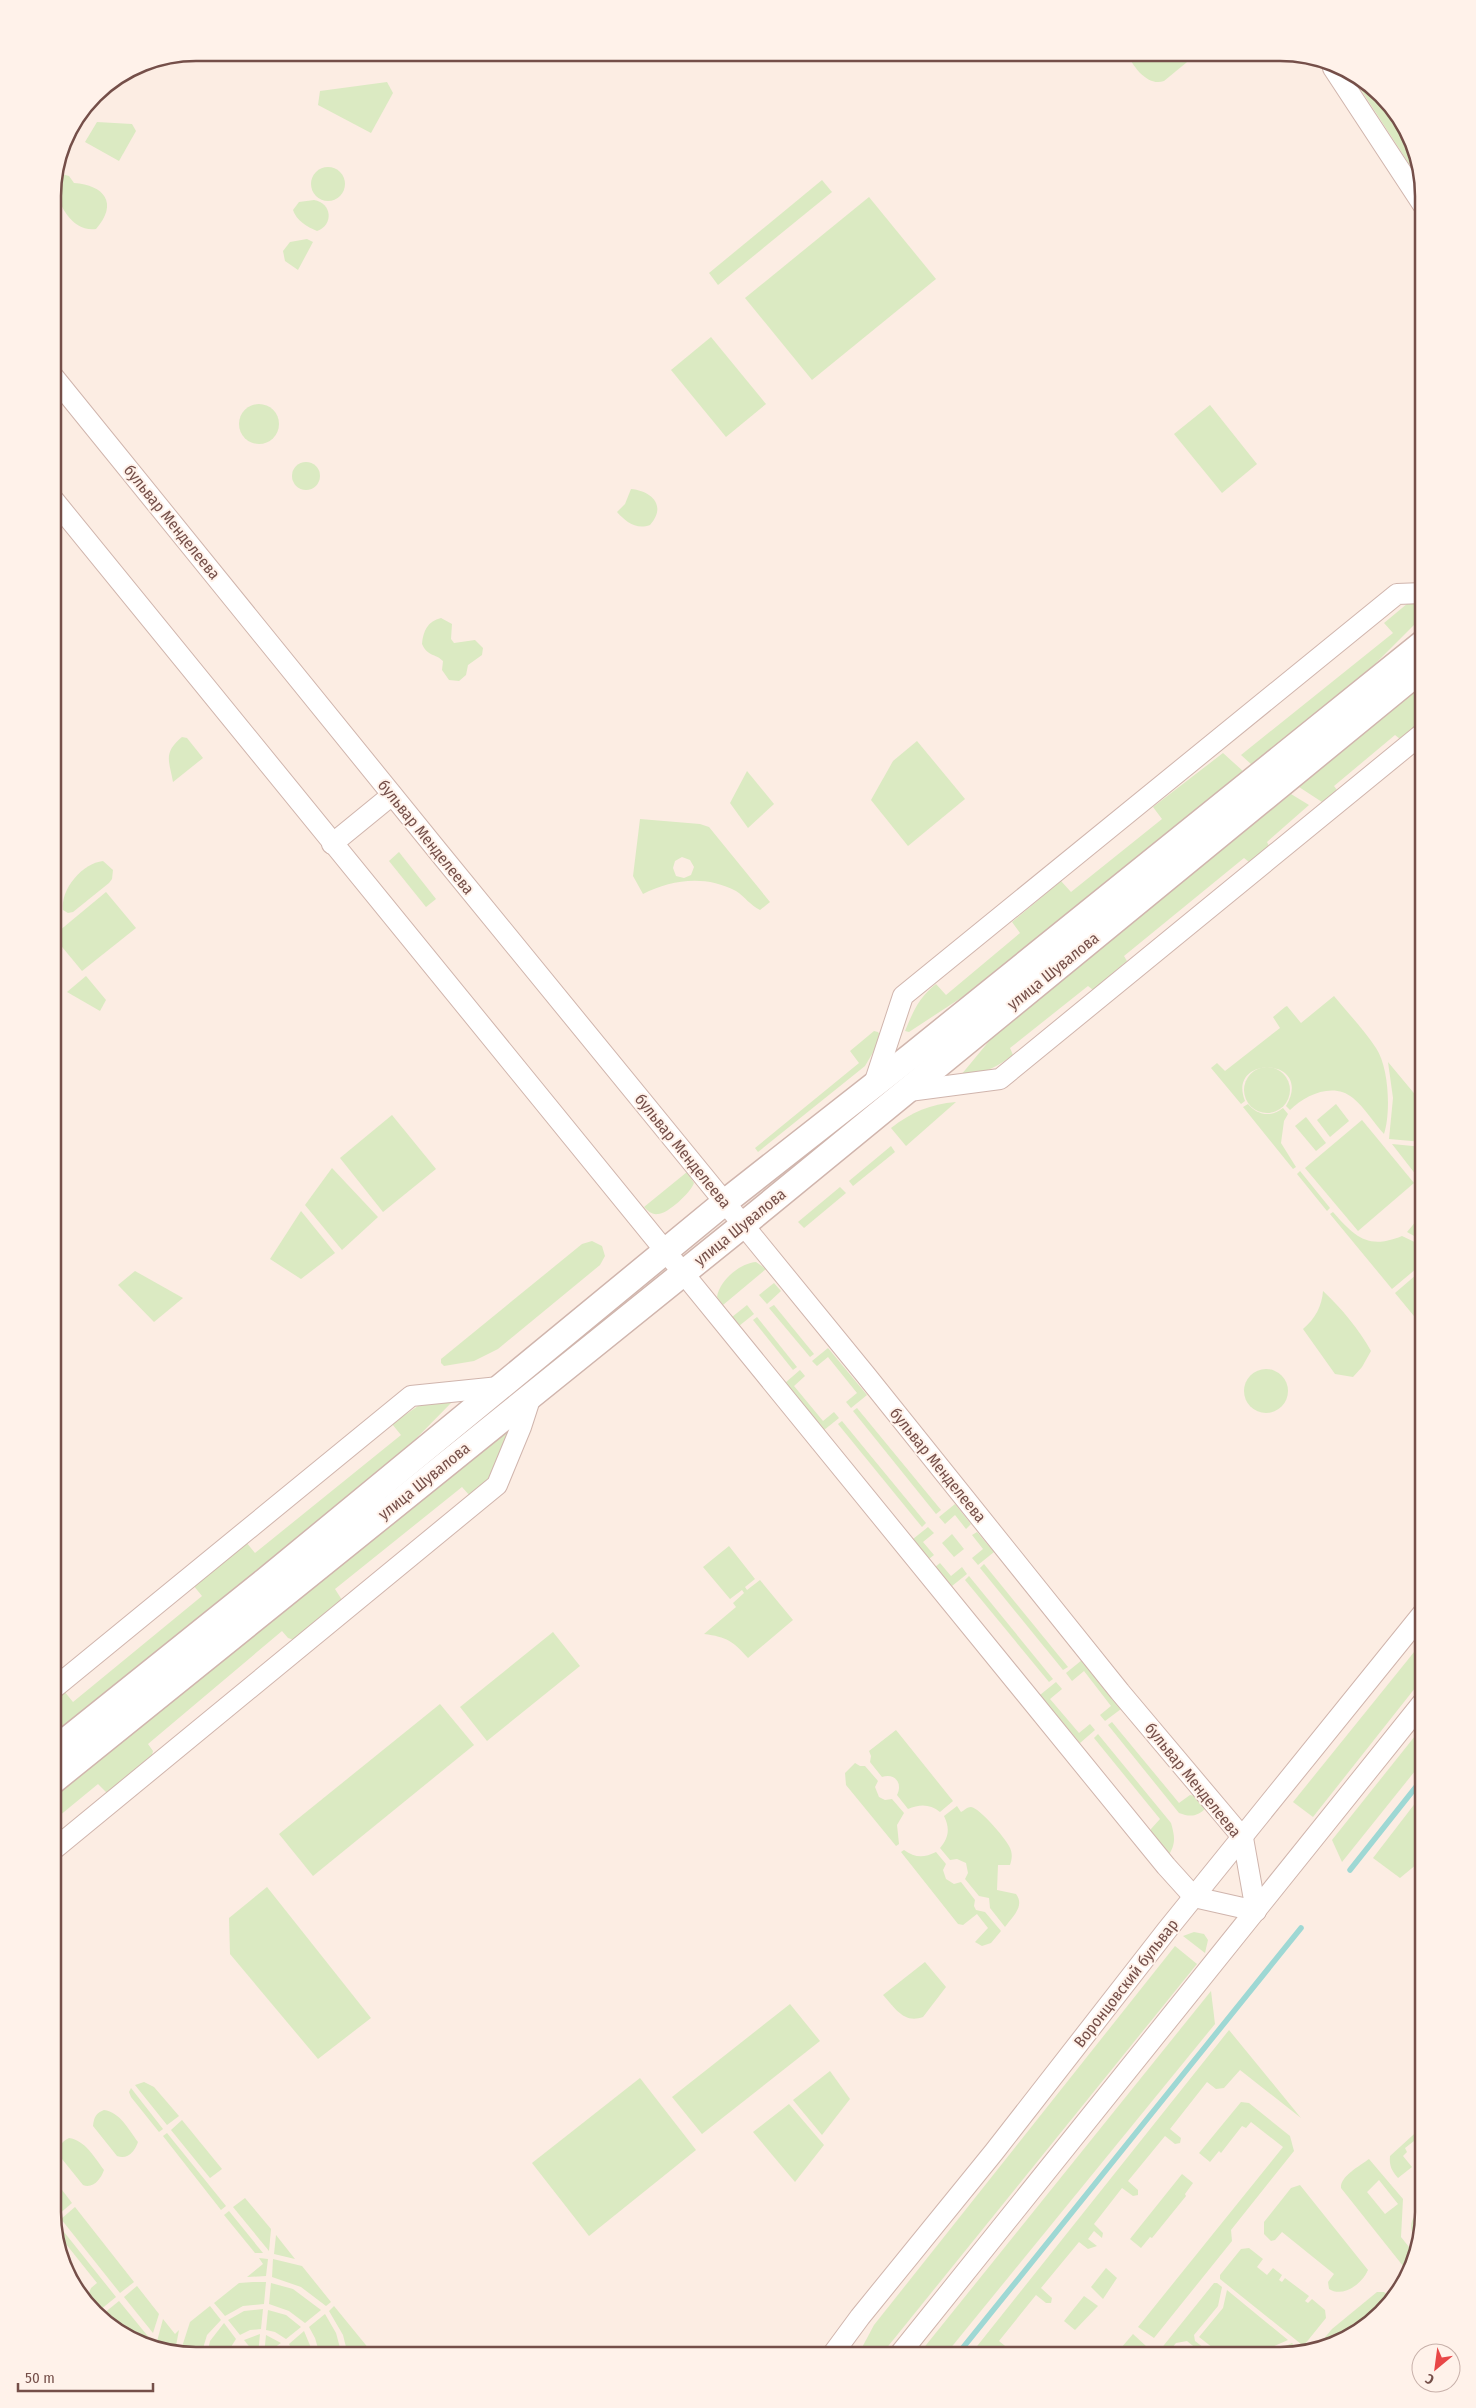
<svg xmlns="http://www.w3.org/2000/svg" width="1476" height="2408" font-family="'Fira Sans Condensed',sans-serif">
<style>
.green{fill:#dbeac2;fill-rule:evenodd}
.lines{fill:none;stroke-linecap:round;stroke-linejoin:round}
.stream{stroke:#9ed8d4;stroke-width:5.5}
.minor-casing{stroke:#d0b5ad;stroke-width:22}
.tertiary-casing{stroke:#d0b5ad;stroke-width:28}
.minor{stroke:#fff;stroke-width:20}
.tertiary{stroke:#fff;stroke-width:25}
.labels{text-anchor:middle;dominant-baseline:central;stroke-width:4;stroke-linejoin:round;paint-order:stroke}
.street-label{font-size:16px;fill:#754f49;stroke:#fff2ea}
.rim{fill:none;stroke:#754f49;stroke-width:2.5}
</style>
<rect width="100%" height="100%" fill="#fcede3"/>
<g class="green">
<path d="M1127 53H1198L1164 81C1148 87 1133 67 1127 53Z"/>
<path d="M1350 73 1359 77 1409 133 1419 179Z"/>
<path d="M387 82 393 93 371 133 318 105 320 91Z"/>
<path d="M97 122 132 124 136 131 119 161 85 142Z"/>
<circle cx="328" cy="184" r="17"/>
<path d="M62 174 69 176 74 183C104 185 119 203 96 229 73 232 59 207 55 186Z"/>
<path d="M822 180 832 192 718 285 709 273Z"/>
<path d="M869 197 936 279 812 380 745 298Z"/>
<path d="M314 200C332 203 334 225 317 231 307 227 296 220 293 210L299 202Z"/>
<path d="M307 239 313 242 298 270 285 261 283 251 290 242Z"/>
<path d="M711 337 766 404 726 437 671 370Z"/>
<circle cx="259" cy="424" r="20"/>
<path d="M1210 405 1257 464 1222 493 1174 434Z"/>
<circle cx="306" cy="476" r="14"/>
<path d="M631 489C652 491 667 506 650 525 636 530 626 522 617 512L625 504Z"/>
<path d="M1423 600V616L1372 667 1252 765 1241 755 1393 633 1384 623 1408 603Z"/>
<path d="M441 618 452 624 451 639 454 643 475 640 483 648 482 655 468 665 466 675 459 681 449 680 442 670 443 661C435 653 428 657 422 644 423 631 428 621 441 618Z"/>
<path d="M1423 685V721L1400 739 1395 735 1334 786 1337 790 1322 802 1299 787Z"/>
<path d="M182 737 187 738 203 758 173 782C169 760 163 753 182 737Z"/>
<path d="M917 741 965 799 908 846 871 800 893 761Z"/>
<path d="M1223 753 1244 772 970 992 909 1032 905 1031C913 1012 919 997 936 984L946 995 1020 933 1012 922 1061 881 1071 892 1162 819 1153 807Z"/>
<path d="M747 771 774 804 748 828 730 803Z"/>
<path d="M1291 794 1309 805 1267 842 1269 846 1249 862 1244 858 1124 956 1127 961 1093 990 1088 986 1010 1048 1013 1055C999 1066 980 1076 961 1075L999 1029Z"/>
<path d="M640 819 700 824 709 827 770 902 760 910C750 905 745 897 736 891 706 875 672 879 643 894L633 876ZM682 857 690 860 694 867 691 875 684 878 676 876 673 868 675 861Z"/>
<path d="M399 852 436 899 426 907 389 861Z"/>
<path d="M103 861 113 870 112 879 109 883 73 912 68 913 63 910C60 889 83 863 103 861Z"/>
<path d="M106 892 136 928 82 971 53 936Z"/>
<path d="M86 976 106 1000 100 1011 67 992Z"/>
<path d="M1334 996C1348 1013 1364 1030 1376 1048 1389 1067 1391 1113 1384 1134 1374 1123 1365 1108 1353 1098 1334 1082 1306 1094 1290 1110L1286 1106C1315 1057 1226 1054 1245 1101L1241 1104 1211 1068 1217 1063 1225 1071 1280 1028 1273 1017 1285 1007 1287 1006 1301 1023Z"/>
<path d="M874 1031 878 1032 880 1035 875 1049 865 1066 758 1152 755 1148 859 1063 850 1051Z"/>
<path d="M1388 1062 1423 1104V1142L1389 1139 1393 1098Z"/>
<circle cx="1267" cy="1090" r="23"/>
<path d="M956 1102 906 1146 891 1128C912 1112 930 1104 956 1102Z"/>
<path d="M1248 1104C1257 1115 1271 1118 1283 1108L1288 1114 1284 1121 1281 1143 1296 1167 1293 1169 1243 1107Z"/>
<path d="M1336 1104 1349 1121 1330 1137 1317 1120Z"/>
<path d="M392 1115 436 1169 383 1212 340 1158Z"/>
<path d="M1306 1117 1326 1143 1316 1151 1295 1126Z"/>
<path d="M1362 1120 1414 1183 1358 1231 1305 1168Z"/>
<path d="M1392 1144 1423 1147V1195L1420 1180Z"/>
<path d="M891 1146 895 1152 853 1186 849 1181Z"/>
<path d="M332 1168 378 1217 342 1250 305 1205Z"/>
<path d="M1300 1171 1330 1208 1327 1211 1297 1174Z"/>
<path d="M687 1172 694 1183C691 1192 668 1214 658 1214 652 1215 648 1211 644 1207Z"/>
<path d="M840 1187 846 1193 804 1228 798 1222Z"/>
<path d="M1423 1204V1241L1407 1232 1417 1220Z"/>
<path d="M301 1211 335 1253 301 1279 270 1259Z"/>
<path d="M1333 1212C1355 1237 1368 1250 1402 1236L1423 1246V1263L1392 1289 1330 1214Z"/>
<path d="M592 1241 602 1246 605 1256 600 1265 498 1349 474 1361 444 1366 441 1363V1359L582 1244Z"/>
<path d="M756 1262 766 1269 723 1305 717 1297C719 1281 740 1263 756 1262Z"/>
<path d="M1423 1269V1327L1395 1293Z"/>
<path d="M135 1271 183 1298 154 1322 118 1285Z"/>
<path d="M774 1283 781 1291 767 1304 759 1295Z"/>
<path d="M1323 1291C1342 1309 1358 1328 1371 1351L1362 1367 1353 1377 1335 1374 1303 1329C1315 1319 1322 1306 1323 1291Z"/>
<path d="M747 1305 754 1314 739 1326 732 1317Z"/>
<path d="M774 1305 814 1354 810 1357 769 1308Z"/>
<path d="M757 1317 797 1367 793 1370 753 1320Z"/>
<path d="M828 1348 867 1395 851 1408 846 1402 857 1393 828 1357 817 1366 812 1361Z"/>
<circle cx="1266" cy="1391" r="22"/>
<path d="M800 1370 805 1376 794 1386 823 1421 834 1412 839 1418 824 1430 785 1383Z"/>
<path d="M437 1400 453 1401 395 1460 53 1739V1700L64 1691 73 1702 202 1596 193 1585 246 1542 255 1553 401 1435 392 1424 418 1406Z"/>
<path d="M857 1408 941 1510 936 1514 853 1411Z"/>
<path d="M842 1421 926 1523 922 1527 838 1424Z"/>
<path d="M512 1427 490 1481 470 1496 462 1487 335 1589 342 1600 294 1640 288 1638 282 1631 148 1744 153 1751 152 1755 107 1793 98 1784 53 1821V1797Z"/>
<path d="M955 1504 971 1524 966 1529 955 1515 945 1524 939 1517Z"/>
<path d="M928 1527 934 1533 923 1542 934 1555 929 1559 913 1539Z"/>
<path d="M977 1532 994 1552 978 1565 972 1558 983 1549 972 1535Z"/>
<path d="M952 1534 964 1549 954 1557 942 1543Z"/>
<path d="M729 1546 755 1579 745 1587 747 1590 760 1580 793 1620 748 1658C733 1641 727 1637 704 1634L736 1607 733 1603 744 1593 742 1590 730 1599 703 1567Z"/>
<path d="M940 1563 951 1576 962 1567 967 1574 952 1586 935 1567Z"/>
<path d="M984 1564 1068 1667 1063 1670 980 1568Z"/>
<path d="M969 1576 1053 1679 1049 1682 965 1580Z"/>
<path d="M553 1632 580 1666 487 1741 460 1707Z"/>
<path d="M1423 1641V1678L1313 1817 1293 1802Z"/>
<path d="M1082 1660 1121 1709 1105 1721 1100 1715 1111 1706 1084 1671 1072 1681 1066 1673Z"/>
<path d="M1056 1682 1062 1689 1050 1699 1079 1733 1090 1724 1095 1730 1080 1743 1040 1695Z"/>
<path d="M440 1704 474 1745 313 1876 279 1834Z"/>
<path d="M1112 1722 1179 1803 1190 1795 1196 1796 1206 1808C1197 1817 1190 1817 1179 1813L1108 1725Z"/>
<path d="M1423 1726V1761L1342 1862 1332 1840Z"/>
<path d="M896 1730 953 1801 940 1812C930 1804 920 1804 908 1809L897 1795C903 1783 895 1773 882 1777L870 1762 871 1756 869 1751Z"/>
<path d="M1098 1734 1171 1823C1175 1837 1176 1844 1168 1856L1151 1834V1829L1160 1819 1094 1738Z"/>
<path d="M855 1763 860 1766H865L878 1781 875 1787 879 1797 885 1800 892 1799 904 1813 897 1825 899 1844 896 1846 846 1785 845 1773Z"/>
<path d="M1423 1793V1859L1400 1878 1373 1858Z"/>
<path d="M957 1806 961 1812C965 1810 967 1807 971 1807 980 1808 1005 1838 1009 1846 1013 1853 1012 1859 1010 1865H998L997 1890 1016 1894C1025 1906 1013 1916 1005 1927L990 1908 989 1898 979 1896 965 1879 968 1873 966 1863 957 1859 950 1860 940 1848C949 1838 950 1828 944 1816Z"/>
<path d="M904 1850C915 1858 924 1858 936 1852L946 1864 943 1870 946 1879 954 1884 961 1882 975 1900 974 1906 976 1910 985 1912 1001 1931 991 1943 982 1946 975 1942 988 1928 977 1914 963 1925 958 1924 901 1852Z"/>
<path d="M267 1887 371 2018 318 2059 230 1954 229 1918Z"/>
<path d="M1194 1932 1204 1934 1208 1940 1205 1953 1183 1936Z"/>
<path d="M1175 1946 1197 1964 881 2355H858L874 2325Z"/>
<path d="M925 1962 946 1987 923 2017C904 2024 895 2008 883 1995Z"/>
<path d="M1211 1991 1215 2024 945 2355H918Z"/>
<path d="M790 2004 820 2041 702 2134 672 2097Z"/>
<path d="M1229 2030 1301 2118 1240 2070 1224 2088 1216 2089 1207 2082 1170 2129 1181 2138 1180 2143 1175 2144 1165 2136 1128 2181 1138 2190V2195L1133 2196 1122 2188 1094 2224 1103 2233 1102 2238 1094 2231 1088 2239 1097 2246 1088 2249 1079 2242 1041 2288 1052 2298 1051 2303H1046L1036 2295 999 2341 1010 2350 1009 2355H1004L994 2348 988 2355H970Z"/>
<path d="M830 2071 850 2099 822 2135 793 2100Z"/>
<path d="M640 2078 696 2150 589 2236 532 2163Z"/>
<path d="M144 2082 154 2087 179 2116 167 2125 135 2085Z"/>
<path d="M131 2088 163 2129 159 2132 131 2097 129 2092Z"/>
<path d="M1241 2102 1249 2103 1290 2136 1294 2151 1231 2230 1232 2241 1154 2338 1138 2327 1283 2147 1251 2122 1246 2128 1242 2126 1221 2153 1219 2151 1210 2162 1199 2153Z"/>
<path d="M789 2104 824 2145 795 2182 753 2132Z"/>
<path d="M104 2110C120 2112 129 2130 138 2142 135 2151 128 2160 117 2156L93 2126C94 2117 96 2113 104 2110Z"/>
<path d="M182 2120 222 2169 210 2178 171 2130Z"/>
<path d="M1423 2126V2134L1405 2148 1407 2152 1403 2156 1412 2167 1398 2178C1392 2171 1389 2166 1390 2156Z"/>
<path d="M167 2133 226 2206 221 2210 163 2136Z"/>
<path d="M69 2138C85 2140 95 2158 104 2170 101 2179 93 2189 83 2185L58 2154C59 2146 61 2142 69 2138Z"/>
<path d="M1369 2159 1403 2199 1401 2237 1413 2252 1407 2271 1341 2188C1340 2176 1360 2166 1369 2159ZM1379 2180 1398 2204 1385 2214 1367 2192Z"/>
<path d="M1182 2174 1193 2183 1185 2194 1186 2196 1152 2238 1150 2237 1141 2248 1130 2239Z"/>
<path d="M53 2178 72 2203 58 2215 53 2209Z"/>
<path d="M1300 2185 1368 2270C1362 2284 1343 2298 1329 2289L1328 2282 1334 2274 1282 2232 1275 2240 1271 2241 1264 2234V2222L1291 2188Z"/>
<path d="M245 2198 271 2229 269 2251 233 2207Z"/>
<path d="M75 2207 134 2282 120 2293 61 2219Z"/>
<path d="M229 2211 263 2253H255L224 2215Z"/>
<path d="M1420 2211 1423 2215 1416 2239C1408 2228 1410 2219 1420 2211Z"/>
<path d="M56 2222 116 2297 100 2310 88 2295 91 2288 97 2283 58 2234Z"/>
<path d="M276 2235 295 2259 274 2254Z"/>
<path d="M1249 2248 1263 2259 1257 2267 1267 2275 1273 2268 1282 2275 1279 2280 1282 2282 1285 2278 1309 2296 1305 2301 1308 2303 1312 2299 1325 2310 1326 2318 1305 2344H1301L1220 2279V2275L1241 2249Z"/>
<path d="M259 2258 268 2259 266 2276 247 2277 263 2264Z"/>
<path d="M273 2259 302 2266 331 2302 326 2306 301 2287 272 2277Z"/>
<path d="M1106 2268 1117 2278 1103 2299 1091 2287Z"/>
<path d="M253 2282H266L264 2304 243 2306 225 2316 214 2303 239 2283Z"/>
<path d="M271 2283 293 2289 321 2310 305 2323 289 2311 269 2304Z"/>
<path d="M1214 2283H1217L1222 2287 1218 2306 1194 2335 1195 2341 1213 2355H1204L1187 2341 1176 2343 1166 2355H1156Z"/>
<path d="M137 2286 159 2314 153 2333 124 2297Z"/>
<path d="M1227 2290 1288 2340 1272 2347 1265 2355H1222L1199 2337 1223 2308Z"/>
<path d="M1377 2292H1384L1390 2297 1343 2341 1317 2347 1332 2329Z"/>
<path d="M1084 2296 1098 2306 1075 2330 1064 2321Z"/>
<path d="M119 2301 151 2340 150 2343 118 2332 103 2314Z"/>
<path d="M210 2306 221 2320 207 2335 201 2355 180 2353 190 2322Z"/>
<path d="M334 2306 374 2355H348L343 2335 329 2311Z"/>
<path d="M263 2309 261 2329 250 2330 240 2335 228 2320 244 2311Z"/>
<path d="M268 2310 286 2315 301 2327 286 2339 275 2332 266 2330Z"/>
<path d="M325 2314 336 2333 342 2355H320L315 2338 309 2327Z"/>
<path d="M163 2319 175 2334 179 2330 175 2351 156 2345Z"/>
<path d="M224 2323 236 2339 226 2355H207L210 2341Z"/>
<path d="M304 2331 314 2355H295L289 2344Z"/>
<path d="M260 2334 258 2355H256L244 2340Z"/>
<path d="M1133 2334 1147 2347 1141 2355H1115Z"/>
<path d="M266 2335 281 2343 264 2355Z"/>
<path d="M1292 2343 1299 2351 1271 2355 1275 2351Z"/>
</g>
<g class="lines">
<g class="stream">
<path d="M1350 1870 1423 1778"/>
<path d="M957 2355 1301 1928"/>
</g>
<defs>
<g id="minor">
<path d="M1333 68 1423 205"/>
<path d="M53 376 437 850 865 1374 1120 1692 1243 1838 1256 1911"/>
<path d="M53 499 1166 1866 1194 1897 1256 1911"/>
<path d="M332 844 392 795"/>
<path d="M874 1084 903 996 1397 594 1423 593"/>
<path d="M909 1091 1000 1079 1423 733"/>
<path d="M53 1689 411 1396 499 1387"/>
<path d="M53 1850 497 1485 521 1427 532 1393"/>
<path d="M832 2355 860 2317 994 2152 1167 1930 1423 1613"/>
<path d="M899 2355 1423 1702"/>
</g>
<g id="tertiary">
<path d="M53 1751 266 1580 725 1202 911 1056 1423 643"/>
<path d="M53 1781 743 1225 1423 668"/>
</g>
</defs>
<use href="#minor" class="minor-casing"/>
<use href="#tertiary" class="tertiary-casing"/>
<use href="#minor" class="minor"/>
<use href="#tertiary" class="tertiary"/>
</g>
<g class="labels">
<g class="street-label">
<text transform="translate(172 522) rotate(51)">бульвар Менделеева</text>
<text transform="translate(426 837) rotate(51)">бульвар Менделеева</text>
<text transform="translate(1053 971) rotate(-39)">улица Шувалова</text>
<text transform="translate(683 1151) rotate(51)">бульвар Менделеева</text>
<text transform="translate(740 1227) rotate(-39)">улица Шувалова</text>
<text transform="translate(938 1465) rotate(51)">бульвар Менделеева</text>
<text transform="translate(424 1481) rotate(-39)">улица Шувалова</text>
<text transform="translate(1193 1780) rotate(51)">бульвар Менделеева</text>
<text transform="translate(1126 1983) rotate(-52)">Воронцовский бульвар</text>
</g>
</g>
<path d="M0 0H1476V2408H0ZM196 61H1280A135 135 0 0 1 1415 196V2212A135 135 0 0 1 1280 2347H196A135 135 0 0 1 61 2212V196A135 135 0 0 1 196 61Z" fill="#fff2ea" fill-rule="evenodd"/>
<path class="rim" d="M196 61H1280A135 135 0 0 1 1415 196V2212A135 135 0 0 1 1280 2347H196A135 135 0 0 1 61 2212V196A135 135 0 0 1 196 61Z"/>
<g transform="translate(1436 2368) rotate(209)"><circle r="24" fill="#fff2ea" stroke="#c8b1aa"/>
<path d="M0-4L9 19L0 12L-9 19Z" fill="#e84747"/>
<text y="-8" font-size="14" font-weight="bold" text-anchor="middle" fill="#754f49">С</text>
</g>
<path d="M18 2383v8h135v-8" fill="none" stroke="#754f49" stroke-width="2.5"/>
<text x="25" y="2383" font-size="15" fill="#754f49" stroke="#fff2ea" stroke-width="4" paint-order="stroke">50 m</text>
</svg>
